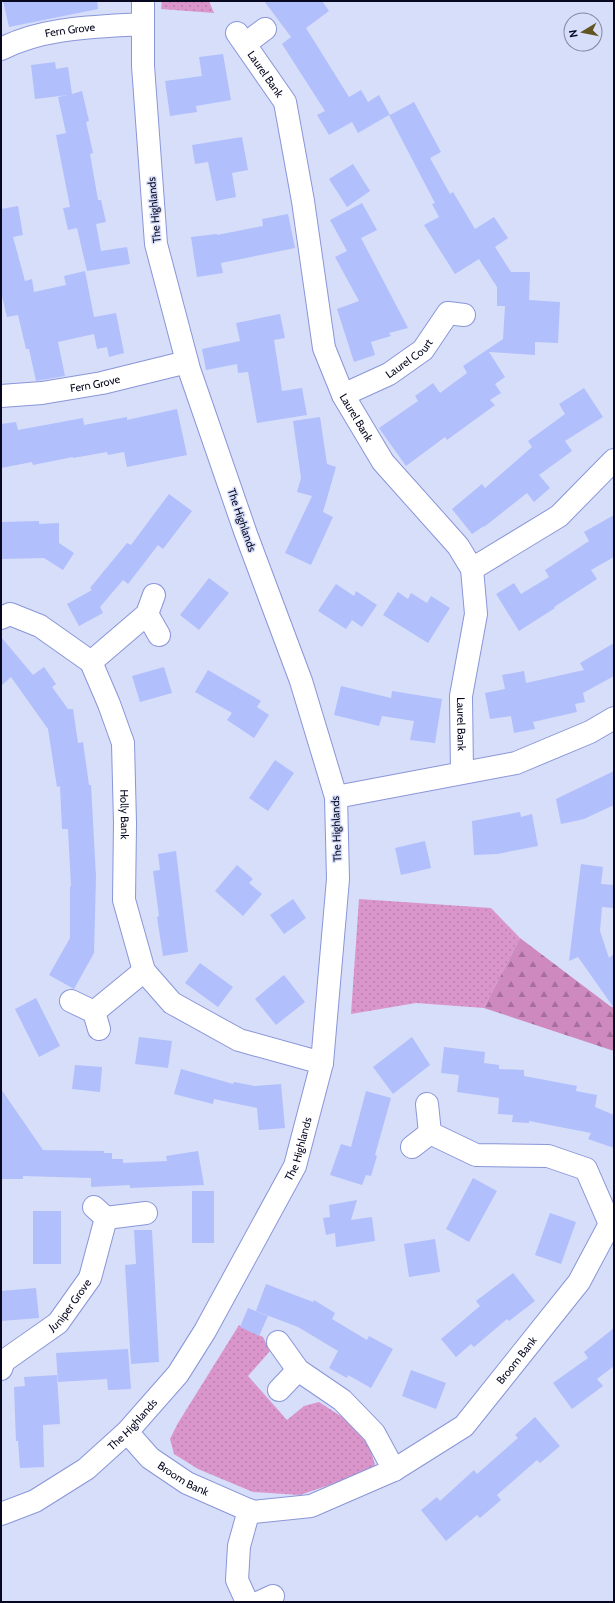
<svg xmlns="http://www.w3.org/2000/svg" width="615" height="1603" font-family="Cabin,sans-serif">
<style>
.grass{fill:url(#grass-dots)}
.forest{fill:url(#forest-firs)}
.building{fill:#b1bffc}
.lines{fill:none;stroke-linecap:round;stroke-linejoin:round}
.minor-casing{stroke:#8996d8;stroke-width:24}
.minor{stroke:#fff;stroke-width:22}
.labels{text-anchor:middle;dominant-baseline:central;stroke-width:3;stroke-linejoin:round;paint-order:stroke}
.street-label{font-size:11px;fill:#070820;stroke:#d7defa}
</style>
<defs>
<pattern id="grass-dots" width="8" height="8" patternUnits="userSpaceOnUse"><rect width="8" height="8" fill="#da96cb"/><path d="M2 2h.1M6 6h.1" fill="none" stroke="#ba80ae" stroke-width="1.8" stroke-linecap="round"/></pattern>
<pattern id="forest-firs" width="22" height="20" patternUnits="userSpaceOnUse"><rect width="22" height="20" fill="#ce89bf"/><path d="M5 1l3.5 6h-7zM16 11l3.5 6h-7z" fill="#a56e9b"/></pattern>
</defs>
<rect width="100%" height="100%" fill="#d7defa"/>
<g class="grass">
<path d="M162 1H209L214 13 161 9Z"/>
<path d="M359 899 491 908 520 938 484 1008 416 1003 351 1014Z"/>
<path d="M239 1325 263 1337 270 1351 248 1376 287 1420 304 1406 319 1402 350 1422 370 1447 376 1469 300 1495 253 1492 198 1469 174 1454 170 1439 178 1423Z"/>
</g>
<path class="forest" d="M520 938 610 1006 614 1008V1051L484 1008Z"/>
<g class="building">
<path d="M3 1H97L98 9 9 27Z"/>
<path d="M264 1H322L329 11 306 28 349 97 361 90 368 102 379 95 390 115 414 102 441 152 430 158 450 194 453 192 475 229 494 217 508 238 495 247 511 272H530L529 300 560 302 558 343 535 342V355L489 352 505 377 495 384 501 393 490 400 495 405 447 440 445 437 406 466 379 428 418 401 415 396 433 383 440 393 467 373 463 366 503 339 505 306H497V287L479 259 455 274 424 225 439 217 432 204 435 203 389 115 358 133 352 122 329 135 317 115 325 111 282 44 291 37Z"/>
<path d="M223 54 231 100 196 106 197 112 170 116 165 81 202 76 199 57Z"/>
<path d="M55 62 56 69 68 67 72 94 82 91 89 121 86 122 93 153 90 154 98 200H101L106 222 96 224 101 251 127 247 130 264 87 271 77 228 68 230 63 208 70 207 56 135 66 133 58 97 68 95 35 99 31 65Z"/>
<path d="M242 137 248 170 232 173 236 197 216 201 208 162 195 164 192 145Z"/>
<path d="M353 164 370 191 347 207 329 179Z"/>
<path d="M362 203 377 230 361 238 408 328 389 333 391 336 371 342 375 355 354 362 337 309 359 301 335 257 347 251 330 220Z"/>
<path d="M18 206 23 235 13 237 25 281 32 279 34 292 66 285 64 276 85 271 94 317 116 313 124 353 109 357 107 347 97 349 94 334 58 342 65 376 36 381 29 349H26L18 315 7 317 1 292V209Z"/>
<path d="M288 214 295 248 221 263 223 273 197 277 191 237 217 234V235L263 226 262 219Z"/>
<path d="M280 314 285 338 274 340 282 391 302 388 307 415 257 423 248 372 238 373 237 364 206 370 202 349 240 341 236 323Z"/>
<path d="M584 388 603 417 565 441 572 451 539 475 550 488 534 502 527 493 484 527V526L472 534 452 509 482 484 485 488 532 447 528 441 565 414 559 404Z"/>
<path d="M177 409 187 455 127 467 124 452 108 455 107 452 73 458V457L33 465 32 462 1 468V424L16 422 18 430 83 418 84 425 127 417V420Z"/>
<path d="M320 417 327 464 336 467 323 512 333 517 311 565 285 553 312 496 297 492 301 478 293 421Z"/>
<path d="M169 494 192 511 163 549 158 545 128 584 123 580 100 607 103 613 79 626 67 604 92 590 90 588 127 543 131 545Z"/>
<path d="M614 515V557L591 570 597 579 554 607 555 608 519 631 496 594 514 583 521 594 549 577 545 570 589 541 584 532Z"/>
<path d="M39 521V524L59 523V543L74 553 63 570 44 558 1 559V522Z"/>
<path d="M209 578 229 593 199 630 180 615Z"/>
<path d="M336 584 354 596 356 591 377 605 362 627 352 620 346 629 318 611Z"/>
<path d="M398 592 408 599 411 593 427 603 431 596 450 608 428 643 383 615Z"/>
<path d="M1 637 33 675 44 667 56 684 52 687 68 709H73L78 743 83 742 89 785H91L96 877 94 953 74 989 49 975 70 938V886H71L68 829H62L60 786 57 787 48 729 11 677 1 686Z"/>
<path d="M614 643V676L583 693 585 702 575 704 577 712 533 722 535 729 514 733 511 716 490 719 485 693 505 689 502 675 524 671 526 683 584 670 580 663Z"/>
<path d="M164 667 172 693 140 702 132 676Z"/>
<path d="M208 670 261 701 257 707 269 715 254 738 227 720 232 713 195 692Z"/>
<path d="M341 686 391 698 392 691 442 699 435 743 410 740 414 721 382 716 379 726 334 715Z"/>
<path d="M275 760 294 773 268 811 249 798Z"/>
<path d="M614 771V805L584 819 561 824 556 799Z"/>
<path d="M520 812 521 817 532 814 538 846 497 854 474 855 472 821Z"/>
<path d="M425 841 431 868 401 875 395 848Z"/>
<path d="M176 851 188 952 163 956 157 917 159 916 153 871 160 870 158 854Z"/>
<path d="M581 864 603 867 601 884 614 885V908L602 907 600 931 609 958 614 954V1008L578 957 569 961Z"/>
<path d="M237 865 253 879 249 883 262 894 243 916 215 891Z"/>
<path d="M293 899 306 918 284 934 270 915Z"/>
<path d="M200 963 233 987 218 1007 185 983Z"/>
<path d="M284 975 305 1002 276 1025 255 999Z"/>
<path d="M36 998 60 1046 39 1057 15 1009Z"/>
<path d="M139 1037 172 1041 168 1068 135 1064Z"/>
<path d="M412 1037 430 1065 393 1094 373 1067Z"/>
<path d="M444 1047 485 1052 484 1063 499 1065V1069L524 1070V1076L577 1086 576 1091 597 1095 595 1107 614 1115V1148L588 1139 591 1133 529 1121V1123L512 1122 513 1115 498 1114 499 1098 457 1092 459 1075 441 1073Z"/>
<path d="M75 1065 102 1067 100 1092 72 1089Z"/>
<path d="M181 1069 233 1084 234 1082 255 1086 281 1084 285 1128 259 1130 257 1108 214 1099 213 1104 174 1094Z"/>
<path d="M1 1089 43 1150 104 1151V1153H112V1159H123V1163L167 1161 166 1156 198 1151 204 1185 130 1188V1185L91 1187V1178L23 1176V1179H1Z"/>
<path d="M366 1091 391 1098 375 1155 377 1156 371 1176 366 1175 362 1185 330 1175 341 1144 351 1147Z"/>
<path d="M473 1178 497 1191 469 1242 446 1229Z"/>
<rect x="192" y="1191" width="22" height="52"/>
<path d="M357 1200 351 1220 372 1217 375 1241 336 1247 335 1233 326 1235 323 1218 330 1217 329 1205Z"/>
<rect x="33" y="1211" width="28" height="53"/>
<path d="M550 1213 576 1222 561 1264 535 1255Z"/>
<path d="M134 1230H152L159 1362 131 1364 125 1265 136 1264Z"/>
<path d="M435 1239 440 1272 409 1277 404 1244Z"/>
<path d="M513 1273 535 1301 509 1321 507 1319 474 1347 471 1344 456 1357 441 1339 480 1306 476 1301Z"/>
<path d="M266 1284 313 1302 314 1300 335 1313 332 1319 367 1340 369 1336 393 1349 371 1388 348 1375 347 1378 329 1368 338 1351 298 1327 256 1311Z"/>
<path d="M36 1288 39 1318 1 1321V1291Z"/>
<path d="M248 1308 268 1316 259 1336 240 1327Z"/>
<path d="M614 1328V1366L597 1379 603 1386 572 1409 553 1383 588 1358 584 1352Z"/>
<path d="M128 1349 131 1389 108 1390 107 1379 58 1382 56 1353Z"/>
<path d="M411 1370 446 1383 436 1409 402 1396Z"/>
<path d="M57 1375 60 1424 43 1425 44 1467 20 1468 18 1441H16L14 1387 25 1386 24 1377Z"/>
<path d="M535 1417 560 1446 540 1463 537 1460 497 1495 501 1500 480 1518 477 1515 446 1541 421 1510 437 1497 440 1501 474 1470 477 1474 518 1438 515 1435Z"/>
</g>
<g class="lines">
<defs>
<g id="minor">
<path id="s1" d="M237 33 285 102 303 201 324 348 343 395 383 462 458 546 472 569 476 614 461 696 462 772"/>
<path d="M245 44 265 29"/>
<path id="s2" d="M1 49C44 27 95 27 143 24"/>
<path id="s3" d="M343 395 389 374 423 350 448 313 464 315"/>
<path id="s4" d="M1 396 42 393 102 383 187 362"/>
<path d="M472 569 559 516 614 460"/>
<path d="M147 614 159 635"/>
<path id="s5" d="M1 618 10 614 40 626 91 662 109 704 123 743 125 823 124 900 144 971 172 1003 239 1040 322 1063"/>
<path d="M91 662 147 614 154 595"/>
<path d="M336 797 516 763 590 732 614 718"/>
<path d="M71 1001 94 1012 99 1029"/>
<path d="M94 1012 144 971"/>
<path d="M412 1147 430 1133"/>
<path d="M106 1218 146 1213"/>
<path d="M278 1342 298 1370 342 1400 374 1433 394 1470"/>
<path id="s6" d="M1 1369 4 1361 58 1323 90 1278 106 1218 94 1207"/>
<path d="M279 1390 298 1370"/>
<path id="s7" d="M127 1432 150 1458 187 1483 253 1512 311 1506 394 1470 464 1426 579 1282 610 1224 586 1169 548 1156 476 1155 430 1133 427 1104"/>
<path id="s8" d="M1 1514 35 1501 86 1469 127 1432 178 1374 205 1331 295 1166 322 1063 338 879 336 797 301 681 246 534 189 369 156 244 143 66V1"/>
<path d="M247 1602 237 1580 239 1546 249 1510"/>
<path d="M260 1602 273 1596"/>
</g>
</defs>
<use href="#minor" class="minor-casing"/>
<use href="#minor" class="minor"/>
</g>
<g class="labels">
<g class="street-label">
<text stroke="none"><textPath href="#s2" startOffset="72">Fern Grove</textPath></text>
<text stroke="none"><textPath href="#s1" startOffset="50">Laurel Bank</textPath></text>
<text transform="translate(154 210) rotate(-95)">The Highlands</text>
<text stroke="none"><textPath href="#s3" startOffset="76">Laurel Court</textPath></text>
<text stroke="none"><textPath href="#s4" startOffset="95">Fern Grove</textPath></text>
<text stroke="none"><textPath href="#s1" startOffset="410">Laurel Bank</textPath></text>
<text transform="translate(242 520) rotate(71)">The Highlands</text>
<text stroke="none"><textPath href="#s1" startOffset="758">Laurel Bank</textPath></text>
<text stroke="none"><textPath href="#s5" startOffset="263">Holly Bank</textPath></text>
<text transform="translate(336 829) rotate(-92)">The Highlands</text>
<text stroke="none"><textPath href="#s8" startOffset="485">The Highlands</textPath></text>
<text stroke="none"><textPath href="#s6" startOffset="96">Juniper Grove</textPath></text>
<text stroke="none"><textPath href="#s7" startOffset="467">Broom Bank</textPath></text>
<text stroke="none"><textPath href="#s8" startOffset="161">The Highlands</textPath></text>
<text stroke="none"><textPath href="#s7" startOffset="74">Broom Bank</textPath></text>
</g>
</g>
<rect width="615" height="1603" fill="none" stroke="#070820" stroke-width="4"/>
<g transform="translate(583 32) rotate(260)"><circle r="19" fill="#d7defa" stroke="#8488a3"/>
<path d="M0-3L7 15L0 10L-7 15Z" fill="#625521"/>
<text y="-6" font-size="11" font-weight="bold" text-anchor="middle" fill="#070820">N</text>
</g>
</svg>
